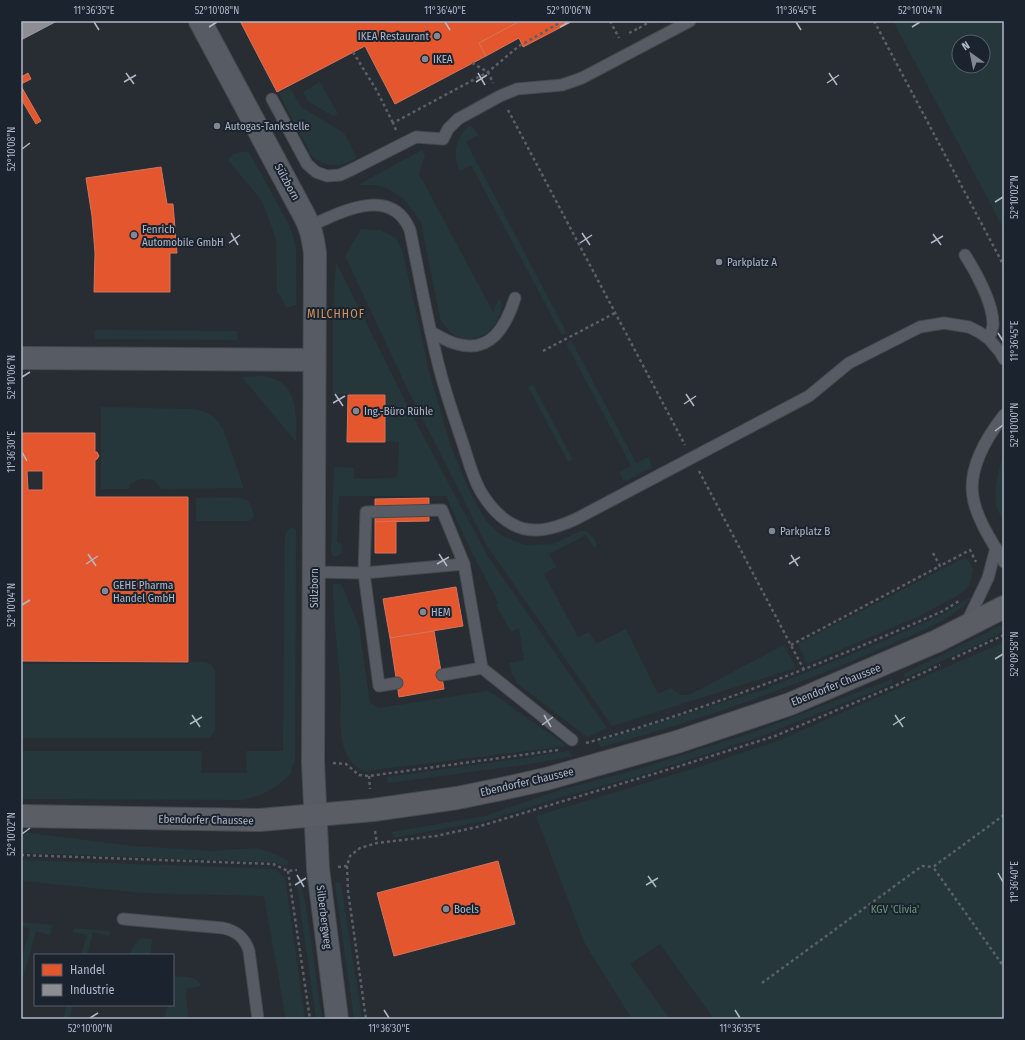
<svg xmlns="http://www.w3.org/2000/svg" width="1025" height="1040" font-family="'Fira Sans Condensed',sans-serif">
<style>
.green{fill:#25373a;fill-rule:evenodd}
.shops{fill:#e4572e;stroke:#d5745c;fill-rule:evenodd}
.industry{fill:#8d8d92;stroke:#989aa2}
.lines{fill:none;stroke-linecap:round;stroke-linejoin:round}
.service-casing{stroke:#46494f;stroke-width:13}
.minor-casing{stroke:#46494f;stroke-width:24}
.primary-casing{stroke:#454951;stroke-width:24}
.path{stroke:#5b6066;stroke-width:2.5;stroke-dasharray:3 3;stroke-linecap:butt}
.service{stroke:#575b63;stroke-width:11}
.minor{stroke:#575b63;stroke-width:22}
.primary{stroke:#5a5e64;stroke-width:22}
.ticks{fill:none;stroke:#b1b8c6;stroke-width:1.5}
.poi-dot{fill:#818793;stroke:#1b232f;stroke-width:1.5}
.labels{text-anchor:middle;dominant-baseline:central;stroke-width:4;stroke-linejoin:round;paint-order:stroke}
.poi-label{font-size:11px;fill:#b1b8c6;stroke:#1b232f;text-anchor:start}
.street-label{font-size:11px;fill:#b1b8c6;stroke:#1b232f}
.park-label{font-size:11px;fill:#689774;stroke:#1b232f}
.neighbourhood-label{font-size:12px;letter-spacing:1px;fill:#d3945f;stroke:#1b232f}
.neatline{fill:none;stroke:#b1b8c6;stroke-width:1.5}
.ticks-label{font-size:10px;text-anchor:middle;fill:#b1b8c6}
</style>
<rect width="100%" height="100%" fill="#282d34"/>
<g class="green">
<path d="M893 21H1004V229ZM959 42H983V66H959Z"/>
<path d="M320 82 338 114 333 116 308 101 303 92Z"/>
<path d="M290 88 301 107 344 133 357 158C341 166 327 169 312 156L279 93Z"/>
<path d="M468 126H472L478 135 466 142 567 333 562 335 471 165 460 171C452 155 456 138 468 126Z"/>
<path d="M422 150 425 155 419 174 493 312 498 300 499 299 501 300C504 326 477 349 454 335 447 330 444 325 440 318L421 222 404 199 387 188 374 185H358Z"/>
<path d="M240 152H249L288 223 293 236 296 249V305L286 308 282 298 277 292 276 239 262 201 228 160 234 154Z"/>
<path d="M361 229 380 230 396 238 403 253 430 375 451 447 471 494 486 521 501 535 524 545 553 544 580 531H586L594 538 597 546 594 548 586 535 549 554 556 567 544 574 578 637 589 632 596 644 626 629 658 694 671 688 681 695H689L784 645 796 668 612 726 486 544 408 390 345 256Z"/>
<path d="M336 262 411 413 487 555 607 728 587 737 518 684 512 674 509 663 524 660 519 628 511 632 496 605 498 603 497 600 470 549 446 496H339L337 542 341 544C343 549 342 554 337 556H333L331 553 334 467 354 468V479L394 478 398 474 399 442 386 441 385 394H333V312Z"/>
<path d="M94 330 237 331V340L95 339Z"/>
<path d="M571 340 636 463 649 457 652 467 626 481 623 480 619 472 631 466 566 343Z"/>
<path d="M242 377C251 377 260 375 268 377 300 385 296 417 296 442Z"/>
<path d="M533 385 537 392 573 460 568 462 532 394 528 388Z"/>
<path d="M101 407 192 409C218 411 224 429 231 451 235 462 239 474 243 486V488L162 489 154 480 140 479 130 484 129 489H101Z"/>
<path d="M1004 455V521C1002 518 999 514 998 510 992 495 998 470 1004 455Z"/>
<path d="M196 498C206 498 239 496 247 500 251 504 253 512 254 517L249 521H196Z"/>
<path d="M292 527 296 530 295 762 292 766 291 774 275 787 261 795 242 800 21 799V751H202L201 773H247L246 751H283L285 536 287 530Z"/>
<path d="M965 558 969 561 973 570 969 586 959 595 915 618 807 664 798 644 960 560Z"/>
<path d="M333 584H341L359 626 370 703 379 708 487 691 495 695 567 746 366 771C357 769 349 762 346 753 338 734 341 715 341 695 339 658 333 622 333 584Z"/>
<path d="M974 595C951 622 916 633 884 647 792 688 698 721 601 747L597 742 763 690 877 644 945 613Z"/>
<path d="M1004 624V631L985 641 905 678 903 674Z"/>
<path d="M1004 642V1019H714L660 944 630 964 670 1019H632L585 944 536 816 702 766 775 742Z"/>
<path d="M189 662C199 662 211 659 215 671V731L210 738H21V664H189Z"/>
<path d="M892 679V684L759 737 645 774 555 799 485 821 393 838 392 832 485 816 554 792 648 766 757 731Z"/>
<path d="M568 751 573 756 524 765 388 783 387 777 518 759Z"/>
<path d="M21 832 133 846 211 851 257 848 270 852 289 861 287 866 271 862 21 853Z"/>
<path d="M21 860 275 869 285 878 305 1019H286L264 896 144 893 21 881Z"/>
<path d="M335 883H341L362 1019H354Z"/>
<path d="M297 885H301L306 906 322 1019H316Z"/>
<path d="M21 922 52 925 50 935 36 931 21 985V962L30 929 21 926Z"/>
<path d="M74 928 110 931 109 936 93 932 87 955H81L87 935 73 932Z"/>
<path d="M141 938 152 939 151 953 149 955 130 954 134 945Z"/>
<path d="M173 976C183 977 197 975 201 986L186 989 188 1019H164L168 1005H173Z"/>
<path d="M67 1005H73L69 1019H63Z"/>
</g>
<g class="shops">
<path d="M240 21H520L479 43 486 56 395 104 365 46 277 92Z"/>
<path d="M520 21H573L523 47 519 38 486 56 479 43Z"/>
<path d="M28 73 31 79 21 84V77Z"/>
<path d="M21 86 41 121 36 124 21 99Z"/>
<path d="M161 167 167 204H173L177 253H170V292H94L95 253 92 216 86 178Z"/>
<path d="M348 395H385V442H347Z"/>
<path d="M21 433H95V452H97L99 456 97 459 95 460V497H188V662L21 661ZM27 471H43V490H28Z"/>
<path d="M429 498V521L375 522V499Z"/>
<path d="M396 521V553H375V522Z"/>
<path d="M456 587 463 626 390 638 383 599Z"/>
<path d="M434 631 444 689 399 697 390 638Z"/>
<path d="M498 861 515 924 394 956 377 893Z"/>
</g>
<path class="industry" d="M21 21H57L21 40Z"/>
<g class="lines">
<defs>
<g id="service">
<path d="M272 99 307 164 316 172 327 176 340 175 351 170 416 137 443 139 448 129 458 119 500 96 517 89 562 85 582 78 690 21"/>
<path d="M310 226C341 212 391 185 410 230 419 274 427 319 438 363 444 388 452 411 460 435 467 454 471 475 481 492 489 505 499 517 512 524 533 536 556 528 576 519L809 396 849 363 920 327 944 323 969 327 979 332 989 339 1000 352 1004 359"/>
<path d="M965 255C976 272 993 303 993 324 993 329 990 334 989 339"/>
<path d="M431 332C439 336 448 342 457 344 491 354 506 326 515 298"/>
<path d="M1004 415C986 438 966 472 974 502 979 523 993 543 1004 562"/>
<path d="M314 572 364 573 464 564"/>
<path d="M966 624 988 578 996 548"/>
<path d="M482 668 572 740"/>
<path d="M397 683 379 686 364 573 366 512 442 510 464 564 482 668 442 675"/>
<path d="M123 919 223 928C237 931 245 938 249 951L258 1019"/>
</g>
<g id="minor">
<path d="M200 21 304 215C311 227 313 239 315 253L313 762 318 869 337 1019"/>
<path d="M21 358 314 360"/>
</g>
<path id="primary" d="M21 816 260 820 373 810 457 798 501 789 546 779 677 742 790 704 937 641 1004 607"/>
</defs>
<use href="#service" class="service-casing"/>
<use href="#minor" class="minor-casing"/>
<use href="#primary" class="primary-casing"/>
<g class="path">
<path d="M610 21 619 38"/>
<path d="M874 21 1004 266"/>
<path d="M639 28 651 21"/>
<path d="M629 33 639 28V29"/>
<path d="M353 52 377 91 393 123"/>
<path d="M472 63 488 72 493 83"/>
<path d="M508 110 685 445"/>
<path d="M396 130 393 123 488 72 519 46 563 21"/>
<path d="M543 351 615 313"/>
<path d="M699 471 804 670"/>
<path d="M933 553 940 566 970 550 976 562"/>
<path d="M791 645 940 566"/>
<path d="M952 659 1004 635"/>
<path d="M586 743C709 709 827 662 943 611L959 601"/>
<path d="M333 763 346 764 359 775 369 776 558 750"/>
<path d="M369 776 370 789"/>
<path d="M1004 815 933 867 1004 967"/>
<path d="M375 831 377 843"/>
<path d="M21 855 273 864 288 871 297 870"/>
<path d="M347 866 348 891 366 1019"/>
<path d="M338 867 347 866 350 856 360 848 377 843 436 836 477 827 670 769 775 736 897 685 940 665"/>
<path d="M288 871 310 1019"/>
<path d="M762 983 922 866 933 867"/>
</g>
<use href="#service" class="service"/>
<use href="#minor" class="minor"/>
<use href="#primary" class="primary"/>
</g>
<path class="ticks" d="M94 22 99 30M445 22 450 30M796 22 801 30M209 27 217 22M560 27 569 22M912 27 920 22M126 73 134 84M478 73 485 85M829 73 837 85M124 82 136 75M476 82 487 75M827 83 839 75M22 149 30 143M995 202 1003 197M231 233 238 245M582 233 590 245M933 234 941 245M229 243 240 235M580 243 592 235M931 243 943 236M998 333 1003 341M22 377 30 372M335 394 343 406M686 394 694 406M333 403 345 396M684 404 696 396M995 431 1003 425M22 452 27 461M88 554 96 566M439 554 447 566M791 555 798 566M86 564 98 556M437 564 449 557M789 564 800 557M22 605 30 600M995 659 1003 654M192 715 200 727M544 715 551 727M895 715 903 727M190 724 202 717M542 725 553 717M893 725 905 717M22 834 30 828M998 873 1003 882M297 875 304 887M648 876 656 887M295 885 306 878M646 885 658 878M384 1010 389 1018M735 1010 740 1018M90 1018 98 1013"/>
<g class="poi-dot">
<circle cx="437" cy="36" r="4"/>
<circle cx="425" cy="59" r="4"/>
<circle cx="217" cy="126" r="4"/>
<circle cx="134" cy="235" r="4"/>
<circle cx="719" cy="262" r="4"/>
<circle cx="356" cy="411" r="4"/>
<circle cx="772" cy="531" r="4"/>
<circle cx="105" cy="591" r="4"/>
<circle cx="423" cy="612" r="4"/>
<circle cx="446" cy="909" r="4"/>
</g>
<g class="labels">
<g class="poi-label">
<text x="429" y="36" text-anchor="end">IKEA Restaurant</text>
<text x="433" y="59">IKEA</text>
<text x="225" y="126">Autogas-Tankstelle</text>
<text x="142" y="229">Fenrich<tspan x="142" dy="13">Automobile GmbH</tspan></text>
<text x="727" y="262">Parkplatz A</text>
<text x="364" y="411">Ing.-Büro Rühle</text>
<text x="780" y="531">Parkplatz B</text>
<text x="113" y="585">GEHE Pharma<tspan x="113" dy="13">Handel GmbH</tspan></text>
<text x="431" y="612">HEM</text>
<text x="454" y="909">Boels</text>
</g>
<g class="street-label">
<text transform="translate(287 182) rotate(61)">Sülzborn</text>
<text transform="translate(314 588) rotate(-90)">Sülzborn</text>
<text transform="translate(836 685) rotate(-22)">Ebendorfer Chaussee</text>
<text transform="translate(527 782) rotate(-13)">Ebendorfer Chaussee</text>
<text transform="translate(206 820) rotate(1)">Ebendorfer Chaussee</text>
<text transform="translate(324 917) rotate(83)">Silberbergweg</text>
</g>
<g class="park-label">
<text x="895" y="909">KGV 'Clivia'</text>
</g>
<g class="neighbourhood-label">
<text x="336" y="314">MILCHHOF</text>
</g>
</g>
<rect width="1025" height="1040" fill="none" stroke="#1b232f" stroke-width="44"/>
<rect x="34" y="954" width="140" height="52" fill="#1b232f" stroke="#575f6b"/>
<rect x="42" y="964" width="20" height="12" fill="#e4572e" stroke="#575f6b"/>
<text x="70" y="974" font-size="12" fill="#b1b8c6">Handel</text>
<rect x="42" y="984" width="20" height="12" fill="#8d8d92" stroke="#575f6b"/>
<text x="70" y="994" font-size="12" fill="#b1b8c6">Industrie</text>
<g transform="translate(971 54) rotate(327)"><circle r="19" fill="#1b232f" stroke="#575f6b"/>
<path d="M0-3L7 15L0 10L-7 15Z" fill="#818793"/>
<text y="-6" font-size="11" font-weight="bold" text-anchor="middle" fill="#b1b8c6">N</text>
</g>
<rect x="22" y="22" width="981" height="996" class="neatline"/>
<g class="ticks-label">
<text x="94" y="14">11°36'35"E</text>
<text x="217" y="14">52°10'08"N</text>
<text x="445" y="14">11°36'40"E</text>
<text x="569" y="14">52°10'06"N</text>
<text x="796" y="14">11°36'45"E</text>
<text x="920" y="14">52°10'04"N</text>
<text transform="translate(11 149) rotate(-90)" y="4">52°10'08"N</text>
<text transform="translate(1014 197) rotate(-90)" y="4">52°10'02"N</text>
<text transform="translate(1014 341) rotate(-90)" y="4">11°36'45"E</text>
<text transform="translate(11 377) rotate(-90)" y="4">52°10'06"N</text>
<text transform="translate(1014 425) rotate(-90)" y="4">52°10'00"N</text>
<text transform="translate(11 452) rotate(-90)" y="4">11°36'30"E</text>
<text transform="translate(11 605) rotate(-90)" y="4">52°10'04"N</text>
<text transform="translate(1014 654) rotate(-90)" y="4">52°09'58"N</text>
<text transform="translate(11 834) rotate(-90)" y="4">52°10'02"N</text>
<text transform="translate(1014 882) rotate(-90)" y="4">11°36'40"E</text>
<text x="90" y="1032">52°10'00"N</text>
<text x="389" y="1032">11°36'30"E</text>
<text x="740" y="1032">11°36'35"E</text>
</g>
</svg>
